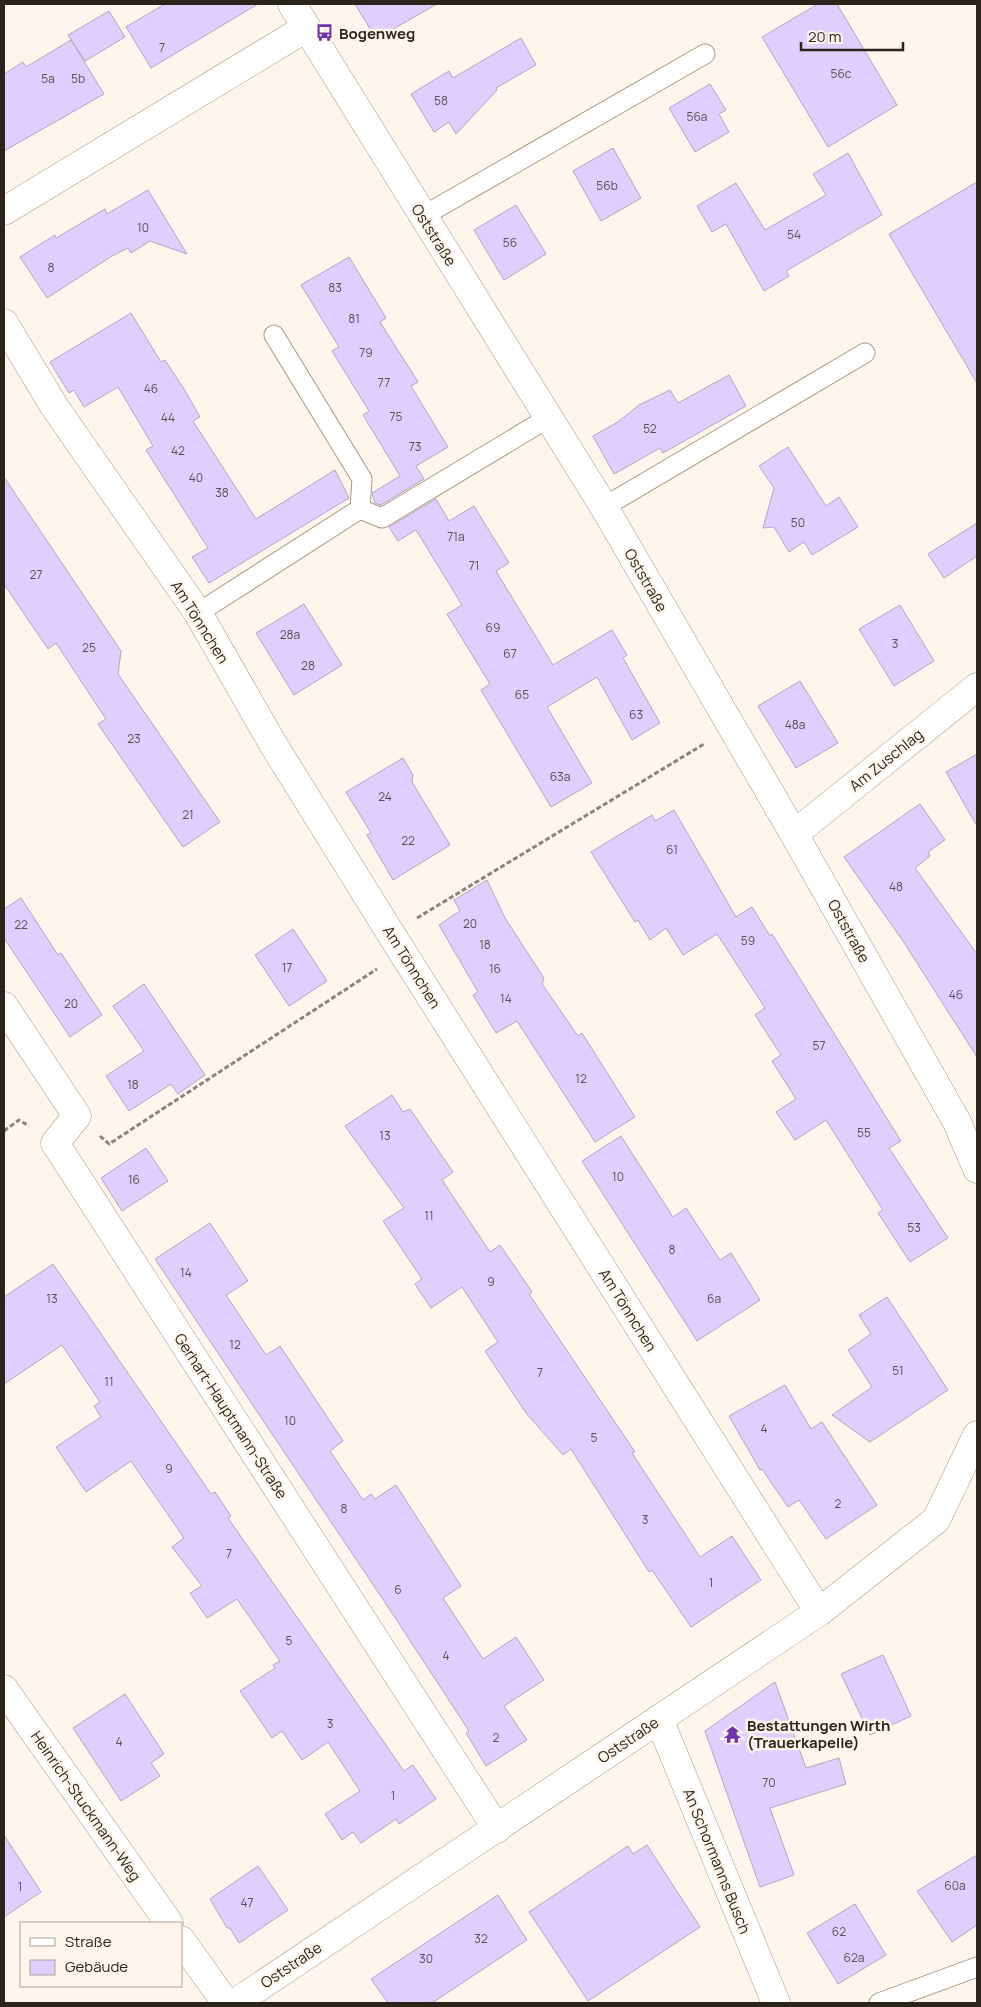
<svg xmlns="http://www.w3.org/2000/svg" width="981" height="2007" font-family="Manrope,sans-serif">
<style>
.building{fill:#e2cefe;stroke:#b0a6bf}
.lines{fill:none;stroke-linecap:round;stroke-linejoin:round}
.service-casing{stroke:#ab9882;stroke-width:21}
.minor-casing{stroke:#ab9882;stroke-width:29}
.path{stroke:#8c847b;stroke-width:3;stroke-dasharray:5 2.5;stroke-linecap:butt}
.service{stroke:#fff;stroke-width:19}
.minor{stroke:#fff;stroke-width:28}
.labels{text-anchor:middle;dominant-baseline:central;stroke-width:5;stroke-linejoin:round;paint-order:stroke}
.number-label{font-size:12px;fill:#594e54}
.poi-label{font-size:15px;font-weight:bold;fill:#2b241b;stroke:#fef5ec;text-anchor:start}
.street-label{font-size:15px;fill:#2b241b;stroke:#fef5ec}
</style>
<rect width="100%" height="100%" fill="#fef5ec"/>
<g class="building">
<path d="M165 4H258L151 68 126 27Z"/>
<path d="M355 4H437L376 39Z"/>
<path d="M818 4H837L897 105 828 147 762 37Z"/>
<path d="M109 11 125 37 85 61 68 35Z"/>
<path d="M521 38 536 65 496 88 497 90 456 134 449 122 434 132 411 94 449 71 453 78Z"/>
<path d="M71 40 104 94 4 151V74L23 62 26 67Z"/>
<path d="M710 84 726 110 719 114 729 132 695 152 669 108Z"/>
<path d="M613 148 641 198 601 221 573 171Z"/>
<path d="M848 153 882 215 786 271 789 276 764 291 726 224 712 232 697 206 736 183 765 230 826 195 813 174Z"/>
<path d="M977 182V383L889 234Z"/>
<path d="M148 190 187 254 150 241 131 253 128 248 112 256 47 298 20 257 55 235 56 238 105 209 107 214Z"/>
<path d="M516 205 546 254 504 280 474 230Z"/>
<path d="M349 257 386 318 380 322 418 382 411 386 448 447 416 466 424 479 381 505 375 503 372 493 400 476 363 415 369 411 332 351 339 347 301 285Z"/>
<path d="M131 313 161 362 165 360 184 389 200 417 193 421 256 519 335 470 349 498 209 583 192 557 208 548 146 450 153 446 118 387 84 407 74 390 69 393 50 362Z"/>
<path d="M729 375 746 406 663 453 660 448 614 474 593 436 618 422 639 405 670 390 678 403Z"/>
<path d="M788 447 826 506 839 497 858 527 812 555 804 542 789 552 774 527 763 528 774 488 759 466Z"/>
<path d="M4 477 121 651 118 674 220 822 183 847 98 724 106 719 56 643 48 649 4 584Z"/>
<path d="M436 499 449 521 474 506 509 563 496 571 553 665 612 630 627 655 623 658 660 723 632 740 597 677 547 707 592 783 551 807 481 690 490 684 447 614 462 605 416 530 398 541 389 527Z"/>
<path d="M977 523V556L944 578 928 554Z"/>
<path d="M304 604 342 665 294 695 256 633Z"/>
<path d="M900 605 934 661 894 686 859 629Z"/>
<path d="M800 681 838 743 796 768 758 706Z"/>
<path d="M977 754V826L946 772Z"/>
<path d="M403 758 413 775 412 782 450 845 393 880 367 835 371 833 346 792Z"/>
<path d="M920 804 945 840 928 852 930 856 915 868 977 954V1057L903 941 844 857Z"/>
<path d="M674 810 736 917 752 907 770 936 772 934 901 1141 889 1148 948 1238 910 1262 878 1213 883 1210 826 1120 795 1140 776 1112 796 1099 772 1061 781 1055 755 1015 765 1008 717 934 683 955 666 928 650 940 638 920 635 922 591 852 652 815 655 821Z"/>
<path d="M487 880 505 918 544 978 542 984 578 1036 582 1033 635 1117 595 1142 517 1021 496 1033 473 995 478 992 439 925 460 911 454 900Z"/>
<path d="M21 898 58 955 61 953 102 1015 70 1037 4 938V909Z"/>
<path d="M293 929 327 981 289 1006 255 955Z"/>
<path d="M144 984 205 1075 178 1094 171 1084 129 1111 106 1076 144 1051 113 1006Z"/>
<path d="M392 1095 403 1112 410 1109 453 1172 442 1180 490 1252 500 1245 532 1292 529 1294 635 1452 632 1453 700 1557 732 1536 761 1580 691 1627 652 1570 649 1572 571 1449 563 1455 526 1413 485 1351 498 1342 462 1287 431 1308 415 1284 422 1279 383 1221 404 1208 345 1126Z"/>
<path d="M621 1136 673 1217 686 1208 720 1260 731 1253 760 1300 697 1341 582 1161Z"/>
<path d="M146 1148 168 1181 122 1211 101 1178Z"/>
<path d="M210 1223 248 1281 226 1295 266 1355 280 1346 343 1441 330 1451 363 1500 371 1494 375 1499 396 1485 461 1586 443 1598 483 1659 516 1637 544 1680 504 1706 527 1740 486 1766 466 1733 469 1731 394 1616 155 1259Z"/>
<path d="M53 1264 211 1494 215 1492 231 1516 228 1518 404 1771 413 1765 436 1799 399 1824 396 1819 361 1843 353 1832 342 1840 325 1814 360 1791 328 1742 302 1760 282 1731 272 1738 240 1691 275 1668 273 1665 280 1661 237 1599 207 1618 190 1593 202 1586 172 1547 184 1538 131 1461 86 1492 56 1447 101 1417 94 1406 100 1402 62 1345 4 1384V1297Z"/>
<path d="M887 1297 948 1390 870 1442 832 1415 872 1387 848 1350 871 1334 859 1315Z"/>
<path d="M785 1385 811 1429 822 1422 877 1505 826 1539 799 1500 788 1507 762 1469 760 1470 729 1416Z"/>
<path d="M883 1655 911 1716 870 1735 841 1674Z"/>
<path d="M775 1682 806 1768 839 1758 846 1784 770 1808 794 1875 760 1887 705 1731Z"/>
<path d="M125 1694 164 1754 151 1763 160 1776 121 1801 73 1728Z"/>
<path d="M4 1835 41 1892 4 1917Z"/>
<path d="M647 1845 700 1927 588 2001 529 1912 628 1846 633 1854Z"/>
<path d="M977 1855V1925L952 1942 917 1891Z"/>
<path d="M258 1866 288 1910 239 1943 230 1928H227L210 1899Z"/>
<path d="M498 1895 527 1940 432 2003H388L371 1979Z"/>
<path d="M855 1904 886 1955 838 1984 807 1933Z"/>
</g>
<g class="lines">
<defs>
<g id="service">
<path d="M423 216 705 54"/>
<path d="M274 335 362 479 360 509"/>
<path d="M604 507 865 353"/>
<path d="M198 613 360 509 382 518 548 418"/>
<path d="M879 2003 977 1967"/>
</g>
<g id="minor">
<path d="M292 4 604 507 794 834 957 1122 977 1169"/>
<path d="M4 211 306 28"/>
<path d="M4 323 54 406 198 613 273 744 391 934 819 1612"/>
<path d="M794 834 977 687"/>
<path d="M4 1006 77 1116 55 1143 497 1829"/>
<path d="M4 1689 169 1923"/>
<path d="M659 1719 776 2003"/>
<path d="M181 1940 226 2003"/>
<path d="M235 2003 819 1612 936 1520 977 1435"/>
</g>
</defs>
<use href="#service" class="service-casing"/>
<use href="#minor" class="minor-casing"/>
<g class="path">
<path d="M417 918 704 744"/>
<path d="M4 1131 19 1120 29 1126"/>
<path d="M100 1136 109 1144 377 969"/>
</g>
<use href="#service" class="service"/>
<use href="#minor" class="minor"/>
</g>
<defs>
<symbol id="bus-bare" viewBox="-9 -9 18 18"><path d="M-5-6H5V4H4V6H2V4H-2V6H-4V4H-5ZM-3.5-4V0h7V-4ZM-3.5 1.2v1.5H-2V1.2ZM2 1.2v1.5H3.5V1.2Z" fill="#7033a9" stroke="#fef5ec" stroke-width="2.5" paint-order="stroke"/></symbol>
<symbol id="temple-bare" viewBox="-9 -9 18 18"><path d="M0-6L5-2H3V0L6.5 2.5H4V6H1.5V3h-3V6H-4V2.5H-6.5L-3 0V-2H-5Z" fill="#7033a9" stroke="#fef5ec" stroke-width="2.5" paint-order="stroke"/></symbol>
</defs>
<g fill-rule="evenodd">
<use href="#bus-bare" x="312" y="20" width="25" height="25"/>
<use href="#temple-bare" x="720" y="1722" width="25" height="25"/>
</g>
<g class="labels">
<g class="number-label">
<text x="162" y="47">7</text>
<text x="841" y="73">56c</text>
<text x="48" y="78">5a</text>
<text x="78" y="78">5b</text>
<text x="441" y="100">58</text>
<text x="697" y="116">56a</text>
<text x="607" y="185">56b</text>
<text x="143" y="227">10</text>
<text x="794" y="234">54</text>
<text x="510" y="242">56</text>
<text x="51" y="267">8</text>
<text x="335" y="287">83</text>
<text x="354" y="318">81</text>
<text x="366" y="352">79</text>
<text x="384" y="382">77</text>
<text x="151" y="388">46</text>
<text x="396" y="416">75</text>
<text x="168" y="417">44</text>
<text x="650" y="428">52</text>
<text x="415" y="446">73</text>
<text x="178" y="450">42</text>
<text x="196" y="477">40</text>
<text x="222" y="492">38</text>
<text x="798" y="522">50</text>
<text x="456" y="536">71a</text>
<text x="474" y="565">71</text>
<text x="36" y="574">27</text>
<text x="493" y="627">69</text>
<text x="290" y="634">28a</text>
<text x="895" y="643">3</text>
<text x="89" y="647">25</text>
<text x="510" y="653">67</text>
<text x="308" y="665">28</text>
<text x="522" y="694">65</text>
<text x="636" y="714">63</text>
<text x="795" y="724">48a</text>
<text x="134" y="738">23</text>
<text x="560" y="776">63a</text>
<text x="385" y="796">24</text>
<text x="188" y="814">21</text>
<text x="408" y="840">22</text>
<text x="672" y="849">61</text>
<text x="896" y="886">48</text>
<text x="470" y="923">20</text>
<text x="21" y="924">22</text>
<text x="748" y="940">59</text>
<text x="485" y="944">18</text>
<text x="287" y="967">17</text>
<text x="495" y="968">16</text>
<text x="956" y="994">46</text>
<text x="506" y="998">14</text>
<text x="71" y="1003">20</text>
<text x="819" y="1045">57</text>
<text x="581" y="1078">12</text>
<text x="133" y="1084">18</text>
<text x="864" y="1132">55</text>
<text x="385" y="1135">13</text>
<text x="618" y="1176">10</text>
<text x="134" y="1179">16</text>
<text x="429" y="1215">11</text>
<text x="914" y="1227">53</text>
<text x="672" y="1249">8</text>
<text x="186" y="1272">14</text>
<text x="491" y="1281">9</text>
<text x="52" y="1298">13</text>
<text x="714" y="1298">6a</text>
<text x="235" y="1344">12</text>
<text x="898" y="1370">51</text>
<text x="540" y="1372">7</text>
<text x="109" y="1381">11</text>
<text x="290" y="1420">10</text>
<text x="764" y="1428">4</text>
<text x="594" y="1437">5</text>
<text x="169" y="1468">9</text>
<text x="838" y="1503">2</text>
<text x="344" y="1508">8</text>
<text x="645" y="1519">3</text>
<text x="229" y="1553">7</text>
<text x="711" y="1582">1</text>
<text x="398" y="1589">6</text>
<text x="289" y="1640">5</text>
<text x="446" y="1655">4</text>
<text x="330" y="1723">3</text>
<text x="496" y="1737">2</text>
<text x="119" y="1741">4</text>
<text x="769" y="1782">70</text>
<text x="393" y="1795">1</text>
<text x="955" y="1885">60a</text>
<text x="20" y="1886">1</text>
<text x="247" y="1902">47</text>
<text x="839" y="1931">62</text>
<text x="481" y="1938">32</text>
<text x="854" y="1957">62a</text>
<text x="426" y="1958">30</text>
</g>
<g class="poi-label">
<text x="339" y="33">Bogenweg</text>
<text x="747" y="1725">Bestattungen Wirth<tspan x="747" dy="17">(Trauerkapelle)</tspan></text>
</g>
<g class="street-label">
<text transform="translate(434 235) rotate(58)">Oststraße</text>
<text transform="translate(646 580) rotate(60)">Oststraße</text>
<text transform="translate(200 622) rotate(58)">Am Tönnchen</text>
<text transform="translate(886 760) rotate(-39)">Am Zuschlag</text>
<text transform="translate(849 931) rotate(61)">Oststraße</text>
<text transform="translate(412 967) rotate(58)">Am Tönnchen</text>
<text transform="translate(628 1310) rotate(58)">Am Tönnchen</text>
<text transform="translate(231 1416) rotate(57)">Gerhart-Hauptmann-Straße</text>
<text transform="translate(628 1740) rotate(-34)">Oststraße</text>
<text transform="translate(86 1806) rotate(55)">Heinrich-Stuckmann-Weg</text>
<text transform="translate(717 1861) rotate(68)">An Schormanns Busch</text>
<text transform="translate(291 1965) rotate(-34)">Oststraße</text>
</g>
</g>
<rect width="981" height="2007" fill="none" stroke="#2b241b" stroke-width="10"/>
<rect x="20" y="1922" width="162" height="65" fill="#fef5ec" stroke="#aaa198"/>
<rect x="30" y="1938" width="25" height="8" fill="#ffffff" stroke="#aaa198"/>
<text x="65" y="1947" font-size="15" fill="#2b241b">Straße</text>
<rect x="30" y="1960" width="25" height="15" fill="#e2cefe" stroke="#aaa198"/>
<text x="65" y="1972" font-size="15" fill="#2b241b">Gebäude</text>
<path d="M801 42v8h102v-8" fill="none" stroke="#2b241b" stroke-width="2.5"/>
<text x="808" y="42" font-size="15" fill="#2b241b" stroke="#fef5ec" stroke-width="4" paint-order="stroke">20 m</text>
</svg>
